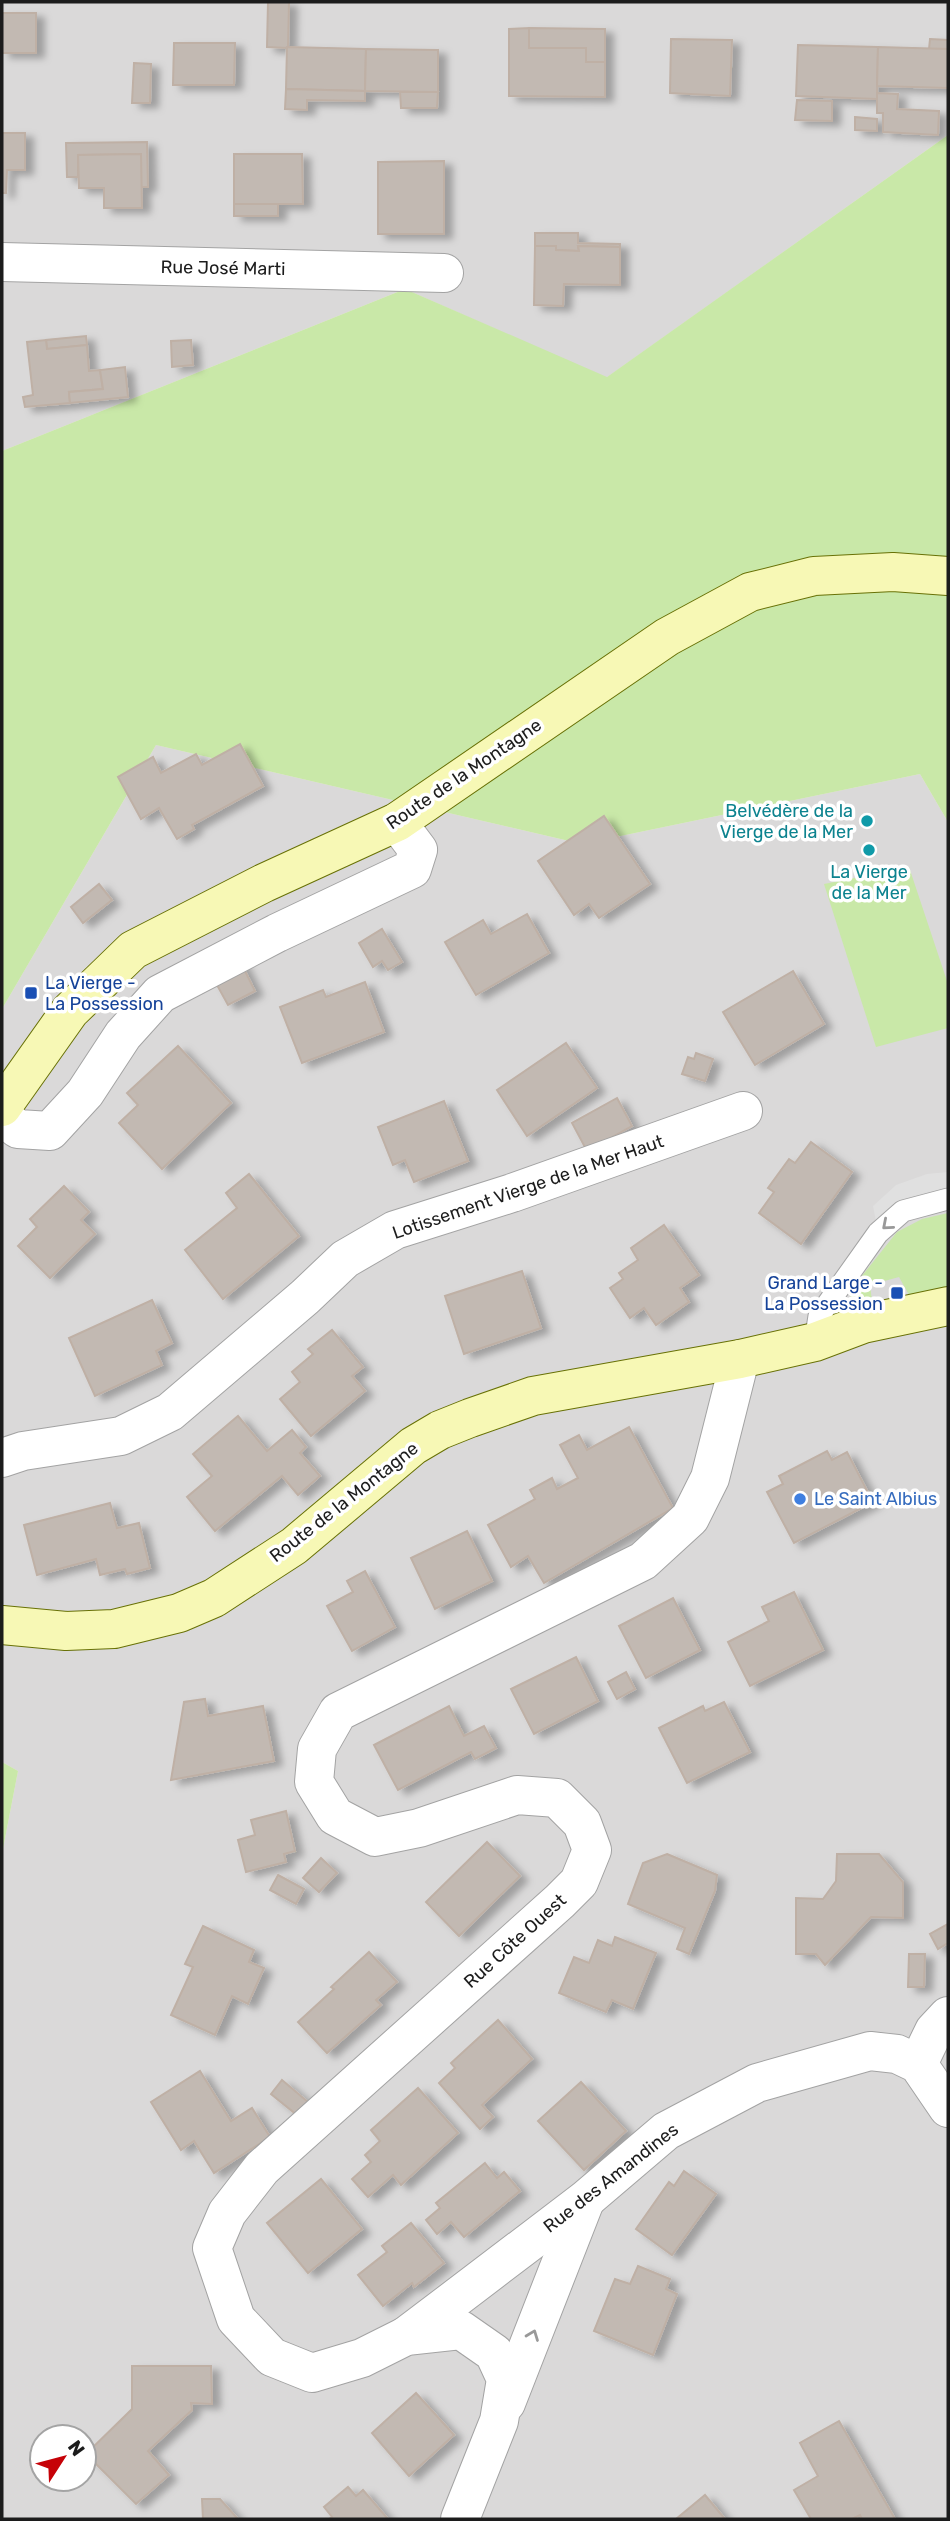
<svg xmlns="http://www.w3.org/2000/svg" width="950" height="2521" font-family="Rubik,sans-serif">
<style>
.residential{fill:#dad9d9;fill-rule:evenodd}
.grass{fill:#c9e8a8}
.parking{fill:#e0e0e0}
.building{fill:#c2b9b2;stroke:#bfb0a5;stroke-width:2;filter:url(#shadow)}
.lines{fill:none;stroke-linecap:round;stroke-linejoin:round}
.lane-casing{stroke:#a3a3a3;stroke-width:23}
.street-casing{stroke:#a3a3a3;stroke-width:40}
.secondary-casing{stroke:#687106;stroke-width:40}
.lane{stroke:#fff;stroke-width:21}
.street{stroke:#fff;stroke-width:38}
.secondary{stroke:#f7f8b5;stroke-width:38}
.oneway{stroke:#999}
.culture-dot{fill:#0f9aa8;stroke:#fff;stroke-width:2.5}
.transit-dot{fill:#1a4fb4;stroke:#fff;stroke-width:2.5}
.shop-dot{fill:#3f7fe0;stroke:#fff;stroke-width:2.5}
.labels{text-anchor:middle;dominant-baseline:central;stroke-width:7;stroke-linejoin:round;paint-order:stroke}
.street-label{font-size:18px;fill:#1c1c1c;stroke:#fff}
.culture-label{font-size:18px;fill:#0d838f;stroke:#fff;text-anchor:end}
.transit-label{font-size:18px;fill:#164399;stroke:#fff;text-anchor:start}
.shop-label{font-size:18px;fill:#366cbe;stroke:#fff;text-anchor:start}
</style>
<defs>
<filter id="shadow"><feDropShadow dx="8" dy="4.5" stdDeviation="3.5" flood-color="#0004"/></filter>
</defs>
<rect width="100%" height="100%" fill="#eee9e2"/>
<g class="residential">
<path d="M2 2H948V135L606 378 405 289 2 451Z"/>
<path d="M156 745 582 844 920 774 948 822V2519H2V1854L18 1771 2 1762V1009ZM42 2437H84V2479H42Z"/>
</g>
<g class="grass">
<path d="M948 135V822L920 774 582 844 156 745 2 1009V451L405 289 607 377Z"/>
<path d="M909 867 948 984V1028L876 1047 824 884Z"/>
<path d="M948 1213V1287L909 1295 899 1277 870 1285 872 1301 851 1300 849 1292 897 1232 922 1219Z"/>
<path d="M2 1762 18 1771 2 1854Z"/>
</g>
<path class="parking" d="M948 1172V1199L878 1233 873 1206 896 1185 927 1174Z"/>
<g class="building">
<path d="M268 2H289L288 48 267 47Z"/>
<rect x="2" y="13" width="34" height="40"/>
<path d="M529 28 605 29V62H586V48H529Z"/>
<path d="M529 28V48H586V62H605V97L509 96V29Z"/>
<path d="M671 39 732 40 730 96 670 93Z"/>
<path d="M930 39 948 40V49H929Z"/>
<path d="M174 43H235L234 85H173Z"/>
<path d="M798 45 878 47 877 99 796 96Z"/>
<path d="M287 47 366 49 365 91 286 89Z"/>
<path d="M878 47 948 49V88L877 86Z"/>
<path d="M366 49 438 50V92L365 91Z"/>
<path d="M134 63 151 64 150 103H132Z"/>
<path d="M286 89 365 91V101L307 100V110L285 109Z"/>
<path d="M400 92H438L437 108H401Z"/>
<path d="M877 93 898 94 897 109 939 111 938 135 883 132V113H877Z"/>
<path d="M797 100 832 101V121L795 120Z"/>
<path d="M855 117 877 119V131L855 130Z"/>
<path d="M2 133H25V170H7L6 193H2Z"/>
<path d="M147 142 148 187H141V154L78 155V177H67L66 143Z"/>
<path d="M141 154 142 208H104V188H79L78 155Z"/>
<path d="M234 154H302L303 204H234Z"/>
<path d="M444 161V234H378V162Z"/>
<rect x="234" y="204" width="44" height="12"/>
<path d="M535 233H578V243L620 244V247L578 246 579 251 556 250V246H535Z"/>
<path d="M535 246H556V250L579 251 578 246 620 247V285L564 284 563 306 534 305Z"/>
<path d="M86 336 87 345 47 349 46 340Z"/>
<path d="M46 340 47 349 87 345 89 371 100 370 103 389 69 392 70 403 25 407 23 397 33 395 27 342Z"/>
<path d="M191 340 193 365 172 367 171 341Z"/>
<path d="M125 367 128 397 70 403 69 392 103 389 100 370Z"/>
<path d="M240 744 263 786 192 825 194 829 177 839 159 808 141 819 118 777 153 757 161 773 196 754 202 765Z"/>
<path d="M604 816 650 884 599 918 589 904 574 915 538 861Z"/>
<path d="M99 884 112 900 83 923 71 907Z"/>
<path d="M527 914 549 953 476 995 445 942 483 920 491 934Z"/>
<path d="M382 929 402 962 388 970 382 961 373 967 359 943Z"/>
<path d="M240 961 255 991 228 1005 212 976Z"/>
<path d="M793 971 824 1024 755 1065 723 1012Z"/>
<path d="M365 982 384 1032 302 1063 280 1007 323 990 326 997Z"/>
<path d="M566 1043 597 1088 527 1136 497 1090Z"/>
<path d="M178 1046 231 1103 162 1169 119 1123 138 1105 127 1093Z"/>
<path d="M696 1053 713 1059 705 1081 682 1074 688 1057 694 1059Z"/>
<path d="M617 1098 632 1126 587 1151 572 1123Z"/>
<path d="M444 1101 468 1161 414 1182 405 1160 393 1165 378 1127Z"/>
<path d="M811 1142 852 1172 801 1244 759 1213 774 1192 768 1188 789 1159 795 1163Z"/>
<path d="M249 1174 299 1236 223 1299 185 1250 237 1208 226 1193Z"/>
<path d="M64 1186 89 1212 81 1220 95 1234 50 1278 18 1246 37 1227 30 1219Z"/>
<path d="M664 1225 699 1275 680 1288 689 1302 656 1325 644 1308 630 1318 610 1288 623 1279 619 1273 638 1260 631 1248Z"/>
<path d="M522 1271 541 1328 464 1354 445 1296Z"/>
<path d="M152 1300 172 1343 156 1351 162 1365 95 1396 69 1338Z"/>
<path d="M332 1330 363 1367 352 1376 365 1391 311 1436 280 1399 300 1382 292 1372 313 1354 308 1349Z"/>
<path d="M238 1416 267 1451 292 1430 306 1447 300 1453 320 1476 298 1495 282 1476 215 1531 187 1497 212 1476 193 1454Z"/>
<path d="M629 1427 673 1508 544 1583 528 1556 511 1567 488 1525 535 1499 530 1490 552 1478 557 1489 578 1478 560 1445 579 1435 587 1450Z"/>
<path d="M827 1451 832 1460 847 1452 873 1502 794 1543 767 1492 783 1484 779 1476Z"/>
<path d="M110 1503 117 1528 139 1523 150 1568 127 1574 125 1569 100 1575 96 1559 37 1575 24 1525Z"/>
<path d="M467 1531 492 1581 435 1609 411 1558Z"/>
<path d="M365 1571 395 1627 352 1651 327 1606 353 1592 347 1581Z"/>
<path d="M794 1592 823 1650 750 1686 728 1642 769 1621 762 1607Z"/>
<path d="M673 1598 700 1650 646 1678 619 1626Z"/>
<path d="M576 1657 598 1701 534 1734 511 1689Z"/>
<path d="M626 1672 635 1689 617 1699 608 1682Z"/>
<path d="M205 1699 208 1716 263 1706 274 1761 171 1780 184 1702Z"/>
<path d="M724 1702 750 1752 687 1783 659 1728 703 1706 705 1711Z"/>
<path d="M449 1706 464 1736 484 1726 496 1748 475 1759 471 1752 398 1790 374 1745Z"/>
<path d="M286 1811 295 1851 284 1854 286 1862 246 1872 238 1840 255 1835 251 1820Z"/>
<path d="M487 1842 520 1876 459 1936 426 1902Z"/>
<path d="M667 1854 717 1875 715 1891 689 1954 677 1949 685 1928 628 1904 643 1863Z"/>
<path d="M837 1854H879L903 1882V1918L871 1917 825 1965 816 1954H796V1898L823 1899 836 1881Z"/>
<path d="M321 1858 337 1873 319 1892 303 1878Z"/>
<path d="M278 1875 304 1889 296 1904 270 1890Z"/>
<path d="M948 1924V1943L938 1949 930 1934Z"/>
<path d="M203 1926 254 1950 249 1962 264 1968 248 2004 232 1996 215 2035 171 2015 193 1967 185 1964Z"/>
<path d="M615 1937 656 1953 633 2009 612 2000 606 2012 559 1993 574 1957 589 1963 598 1940 612 1946Z"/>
<path d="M369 1952 397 1982 376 2000 381 2005 327 2053 298 2022 334 1989 331 1987Z"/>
<path d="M909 1954H925L924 1987H908Z"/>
<path d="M498 2020 532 2059 482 2105 493 2117 480 2129 439 2083 455 2068 451 2063Z"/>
<path d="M200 2071 231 2121 252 2108 270 2137 214 2173 194 2141 181 2150 151 2102Z"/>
<path d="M282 2080 308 2102 297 2115 271 2094Z"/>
<path d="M581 2082 626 2131 584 2170 538 2121Z"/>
<path d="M418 2088 458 2133 401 2185 393 2175 368 2197 352 2179 371 2162 365 2155 380 2141 371 2130Z"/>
<path d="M485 2163 497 2178 504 2172 520 2191 464 2237 451 2222 437 2234 426 2220 440 2208 436 2203Z"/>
<path d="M684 2171 716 2194 672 2255 636 2229 669 2182 674 2186Z"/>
<path d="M321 2179 362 2229 308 2273 267 2223Z"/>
<path d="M411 2223 444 2263 414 2287 412 2283 383 2306 358 2275 387 2252 382 2246Z"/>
<path d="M638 2266 670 2279 666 2289 677 2294 653 2355 594 2331 615 2279 630 2284Z"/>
<path d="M132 2366H211L212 2404 191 2403 192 2410 148 2451 169 2475 136 2504 86 2454 132 2409Z"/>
<path d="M416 2393 454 2435 409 2476 372 2433Z"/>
<path d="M839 2421 895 2519H862L860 2515 852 2519H811L794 2490 818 2476 800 2443Z"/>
<path d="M348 2487 356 2496 363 2490 388 2519H329L332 2517 324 2507Z"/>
<path d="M705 2495 725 2519H676Z"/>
<path d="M202 2499H220L238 2519H203Z"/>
</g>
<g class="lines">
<defs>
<path id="lane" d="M815 1342 819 1316 878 1233 903 1211 948 1199"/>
<g id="street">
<path d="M2 262 444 273"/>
<path d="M2 1117 18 1129 50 1131 85 1093 123 1035 160 994 277 933 412 869 418 850 397 822"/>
<path d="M2 1458 23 1451 121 1436 170 1412 305 1297 345 1259 395 1230 512 1193 743 1111"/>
<path d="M918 2064 934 2031 948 2016"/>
<path d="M406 2336 585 2200 666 2131 757 2083 870 2051 897 2054 918 2064 948 2108"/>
<path d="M506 2403 585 2201"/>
<path d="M460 2519 499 2421 506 2379 494 2353 461 2330 406 2336 362 2358 312 2373 272 2357 236 2319 212 2248 227 2213 262 2168 560 1901 579 1882 592 1850 582 1823 557 1798 517 1795 419 1828 375 1837 335 1816 314 1782 317 1749 338 1712 643 1561 690 1518 710 1478 740 1359"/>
</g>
<g id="secondary">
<path d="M2 1107 70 1011 133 950 264 883 397 822 667 637 750 592 814 576 893 572 948 576"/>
<path d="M2 1625 66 1631 114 1629 179 1613 214 1598 294 1546 413 1446 440 1430 470 1418 533 1396 740 1359 815 1342 863 1324 948 1306"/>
</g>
</defs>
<use href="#lane" class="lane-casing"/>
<use href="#street" class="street-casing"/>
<use href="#secondary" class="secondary-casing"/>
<use href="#lane" class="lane"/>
<use href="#street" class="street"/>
<use href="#secondary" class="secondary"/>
</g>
<defs><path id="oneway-chevron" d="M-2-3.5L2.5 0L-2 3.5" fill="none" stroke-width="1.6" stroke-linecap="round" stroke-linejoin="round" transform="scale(1.75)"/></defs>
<g class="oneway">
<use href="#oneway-chevron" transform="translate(887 1225) rotate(139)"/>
<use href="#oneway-chevron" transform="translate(533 2335) rotate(-69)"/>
</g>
<g class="culture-dot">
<circle cx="867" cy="821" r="7"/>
<circle cx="869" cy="850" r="7"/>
</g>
<g class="transit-dot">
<rect x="24" y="986" width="14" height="14" rx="3.5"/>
<rect x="890" y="1286" width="14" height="14" rx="3.5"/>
</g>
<circle class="shop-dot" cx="800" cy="1499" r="7"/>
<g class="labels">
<g class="street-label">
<text transform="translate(223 268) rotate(1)">Rue José Marti</text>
<text transform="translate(464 774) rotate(-34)">Route de la Montagne</text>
<text transform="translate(528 1187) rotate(-19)">Lotissement Vierge de la Mer Haut</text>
<text transform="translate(344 1502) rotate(-38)">Route de la Montagne</text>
<text transform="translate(515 1941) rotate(-42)">Rue Côte Ouest</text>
<text transform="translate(611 2178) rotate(-38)">Rue des Amandines</text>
</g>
<g class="culture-label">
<text x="853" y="811">Belvédère de la<tspan x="853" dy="21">Vierge de la Mer</tspan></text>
<text x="869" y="872" text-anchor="middle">La Vierge<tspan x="869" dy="21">de la Mer</tspan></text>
</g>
<g class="transit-label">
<text x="45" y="983">La Vierge -<tspan x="45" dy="21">La Possession</tspan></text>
<text x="883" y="1283" text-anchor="end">Grand Large -<tspan x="883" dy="21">La Possession</tspan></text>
</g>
<g class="shop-label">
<text x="814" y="1499">Le Saint Albius</text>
</g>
</g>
<rect width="950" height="2521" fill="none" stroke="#1c1c1c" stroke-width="7"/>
<g transform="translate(63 2458) rotate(54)"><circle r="33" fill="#ffffff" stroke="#a4a4a4" stroke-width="2"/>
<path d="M0-5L12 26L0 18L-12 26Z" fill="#c60208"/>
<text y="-10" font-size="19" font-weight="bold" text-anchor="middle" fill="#1c1c1c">N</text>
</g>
</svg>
